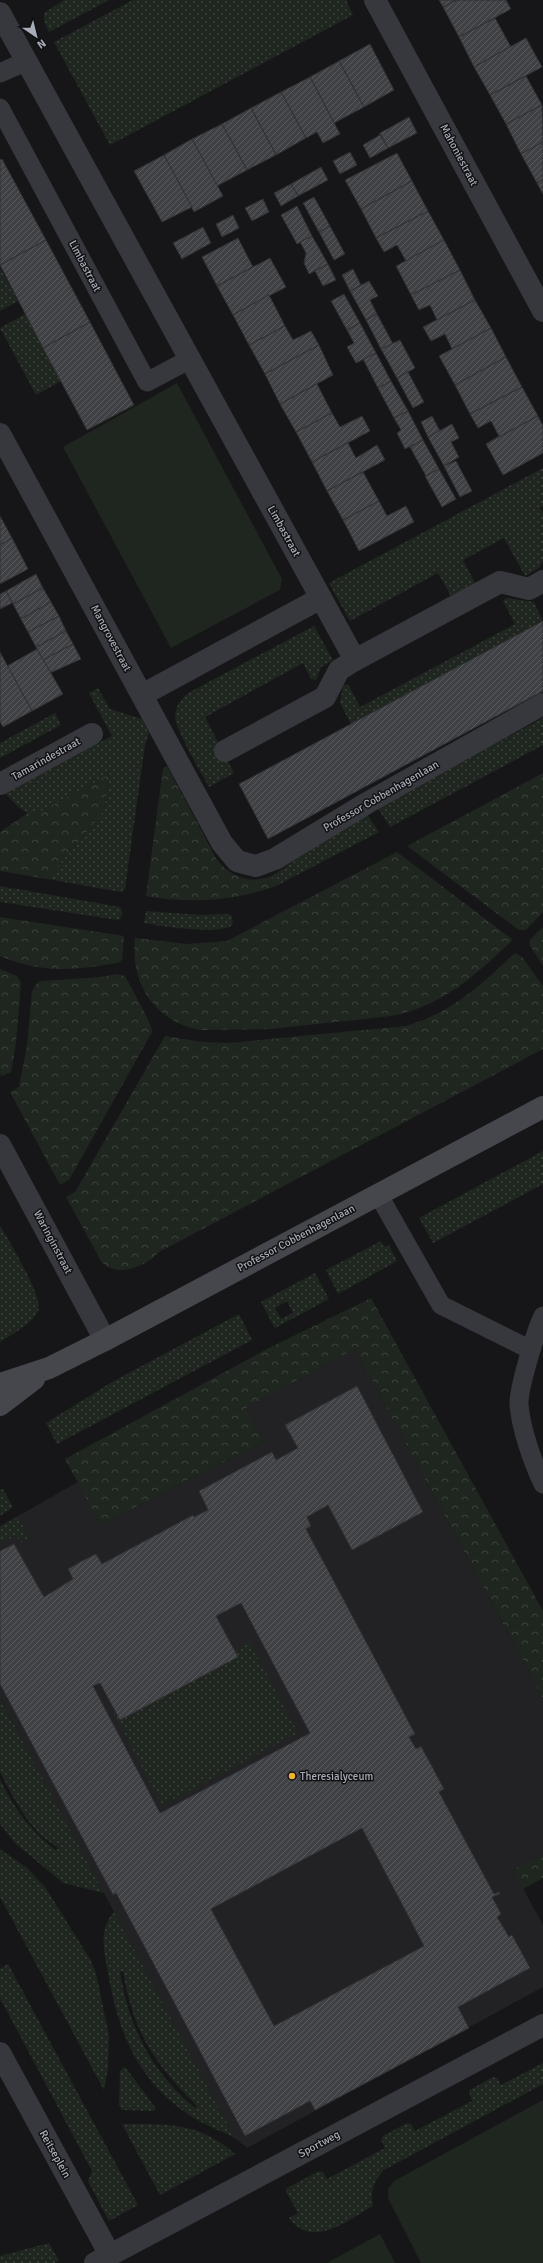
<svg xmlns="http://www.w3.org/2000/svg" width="543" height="2263" font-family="Signika,sans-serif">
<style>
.built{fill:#222225}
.grass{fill:url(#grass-dots);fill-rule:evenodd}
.forest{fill:url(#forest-crowns)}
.park{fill:#1e261f}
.building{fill:url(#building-hatch);stroke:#303034;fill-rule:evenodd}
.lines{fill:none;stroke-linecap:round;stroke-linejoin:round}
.lane{stroke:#37383d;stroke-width:19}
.street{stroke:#37383d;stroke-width:22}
.secondary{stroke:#45474d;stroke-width:22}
.poi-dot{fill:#f2b134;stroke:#111113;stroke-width:1.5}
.labels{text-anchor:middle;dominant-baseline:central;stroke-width:3;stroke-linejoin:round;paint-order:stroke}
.street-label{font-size:11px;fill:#a8adb8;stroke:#111113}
.poi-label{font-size:11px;fill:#a8adb8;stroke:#111113;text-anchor:start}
</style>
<defs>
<pattern id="grass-dots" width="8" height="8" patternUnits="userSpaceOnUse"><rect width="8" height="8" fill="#1e261f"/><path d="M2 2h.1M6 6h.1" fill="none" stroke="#3c433d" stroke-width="1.8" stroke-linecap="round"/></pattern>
<pattern id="forest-crowns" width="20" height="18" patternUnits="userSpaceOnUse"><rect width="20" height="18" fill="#1e261f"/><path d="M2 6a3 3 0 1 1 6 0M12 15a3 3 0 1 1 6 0" fill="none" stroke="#3c433d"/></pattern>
<pattern id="building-hatch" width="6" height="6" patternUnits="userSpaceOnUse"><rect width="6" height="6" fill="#404145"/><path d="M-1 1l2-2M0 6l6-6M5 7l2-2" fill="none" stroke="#595a5e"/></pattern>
</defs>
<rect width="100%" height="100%" fill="#161618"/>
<path class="built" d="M355 1349 543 1698V1854L513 1870 543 1925V1987L247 2148 235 2138 0 1699V1544L16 1535 29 1538 18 1516 78 1482 101 1525 264 1441 246 1408Z"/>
<g class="grass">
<path d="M64 0H109L49 32 44 21V13Z"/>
<path d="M133 0H346L353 15 110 145 54 42Z"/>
<path d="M0 268 18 301 0 311Z"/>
<path d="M25 314 61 381 36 395 0 328Z"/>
<path d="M543 468V506L540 508 543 513V560L539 568 525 576 504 538 463 560 475 583 451 596 438 573 350 621 329 583Z"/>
<path d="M506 598 534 602 543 621V629L354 730 340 703 343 686 348 684 360 707 515 624 503 601Z"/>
<path d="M314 626 333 660 321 667 316 680 311 679 303 663 205 717 234 773 209 787C201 772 175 730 175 715 176 705 182 698 190 692Z"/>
<path d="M98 688 110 709 142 719 149 733 145 745 125 889 121 892 47 879 104 811 110 774 34 815C21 812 14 803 5 793L112 736 89 693Z"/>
<path d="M55 713 61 725 0 758V743Z"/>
<path d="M543 718V745L390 827 377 807Z"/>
<path d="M366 813 379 832 276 886 272 876Z"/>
<path d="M0 886 120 907 122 910 121 918 118 920 0 902Z"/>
<path d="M146 911 201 915 229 914 232 916 233 924C224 936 159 926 144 923Z"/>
<path d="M543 1151V1184L433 1243 419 1218Z"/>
<path d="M0 1225C8 1240 44 1297 38 1311 34 1322 10 1336 0 1342Z"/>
<path d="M381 1241 384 1247 389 1245 397 1261 338 1294 326 1270Z"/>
<path d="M315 1273 329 1299 275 1328 261 1302ZM287 1301 293 1313 281 1319 275 1308Z"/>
<path d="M239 1314 252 1340 57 1444 46 1423 112 1382Z"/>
<path d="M3 1489 13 1507 0 1516V1490Z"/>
<path d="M18 1516 29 1538 21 1542 16 1535 0 1544V1526Z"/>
<path d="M249 1641 298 1733 162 1805 114 1714Z"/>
<path d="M0 1699 104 1893 63 1883 15 1843 0 1824V1780C14 1808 31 1832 56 1850L58 1848 40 1835 27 1819 16 1802 0 1772Z"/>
<path d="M0 1849 26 1867 45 1887 90 1959 96 1973 109 2036 108 2068 104 2090 0 1897Z"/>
<path d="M114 1912 235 2138C222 2131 207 2126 194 2118 138 2083 119 2034 108 1973 104 1950 98 1930 114 1912ZM123 1971C133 2032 154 2063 197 2106L195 2108C151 2071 129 2028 120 1972Z"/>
<path d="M8 1964 138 2205 109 2221 88 2181 92 2171 0 1998V1969Z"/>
<path d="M543 2063V2084L384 2170C374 2181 370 2191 373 2206 348 2220 312 2250 289 2218L298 2213 286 2192 287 2188 319 2171 323 2172 327 2179 385 2148 381 2140 383 2136 407 2123 411 2124 415 2131 472 2101 469 2091 470 2090 493 2077 497 2078 501 2085Z"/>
<path d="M124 2067C128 2069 149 2100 155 2107V2111L122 2110 119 2105 120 2071Z"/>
<path d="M122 2124C168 2124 199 2122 235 2154L160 2195Z"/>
<path d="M49 2243 59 2261 54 2263H0V2256Z"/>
</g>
<g class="forest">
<path d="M167 766 217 860C232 878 251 884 272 876L276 886C235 901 190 904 146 896L163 768Z"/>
<path d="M543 773V912L526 930H519L407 846Z"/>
<path d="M110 774 104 811 47 879 0 871V832L28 813 34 815Z"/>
<path d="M397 852 513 940C475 975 444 1006 391 1016L271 1029 200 1030C154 1021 130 983 135 938L187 944 227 941Z"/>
<path d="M0 917 124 936 122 960 118 963C73 970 43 974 0 956Z"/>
<path d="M543 927V966L529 944 530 940Z"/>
<path d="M515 953 522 957 543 986V1049L159 1252C145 1267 116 1279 101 1261L66 1197 75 1192 165 1036 202 1042 229 1043 405 1026C450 1014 482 984 515 953Z"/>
<path d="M0 969 17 976 21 983 16 1043 11 1072 2 1076 0 1073Z"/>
<path d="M116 974 125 976C130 986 153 1025 152 1032L69 1180 60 1185 10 1092 19 1087 27 1046 32 991 38 982 43 981 101 977Z"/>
<path d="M371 1298 543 1611V1698L355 1349 246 1408 264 1441 101 1525 65 1459 267 1349Z"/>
<path d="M543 1854V1878L523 1889 513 1870Z"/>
</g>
<g class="park">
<path d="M177 383 282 579 280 590 171 648 63 447Z"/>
<path d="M543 2100V2263H421L388 2198V2189L394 2181Z"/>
<path d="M380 2234 395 2263H327Z"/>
</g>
<g class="building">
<path d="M439 0H457L443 7Z"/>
<path d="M457 0H506L511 9 459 37 443 7Z"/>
<path d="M495 18 511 47 474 67 459 37Z"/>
<path d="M526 38 542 67 490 95 474 67Z"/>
<path d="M370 44 394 90 364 107 339 61Z"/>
<path d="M339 61 364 107 334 123 310 77Z"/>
<path d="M526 76 542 105 506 124 490 95Z"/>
<path d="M310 77 340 134 323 143 317 132 306 138 281 92Z"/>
<path d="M281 92 306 138 276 155 251 108Z"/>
<path d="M542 105 543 142 521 154 506 124Z"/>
<path d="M251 108 276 155 247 170 222 124Z"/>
<path d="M409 117 417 133 388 148 380 133Z"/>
<path d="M222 124 247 170 217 186 192 139Z"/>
<path d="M379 133 388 148 370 158 363 145 380 135Z"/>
<path d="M192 139 223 196 194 212 164 155Z"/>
<path d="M543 142V179L537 183 521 154Z"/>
<path d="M350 152 357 165 340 174 333 161Z"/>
<path d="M397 153 412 181 361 209 345 180Z"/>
<path d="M164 155 192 207 162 222 134 171Z"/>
<path d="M2 159 46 240 0 265V160Z"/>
<path d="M321 167 328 180 298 196 291 184Z"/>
<path d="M543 179V194L537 183Z"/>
<path d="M412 181 428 211 376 238 361 209Z"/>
<path d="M291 184 298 196 281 206 274 193Z"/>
<path d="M314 197 330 226 319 232 303 203Z"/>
<path d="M263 199 269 212 252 221 245 208Z"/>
<path d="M297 206 312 236 297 244 281 215Z"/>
<path d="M428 211 444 240 406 261 397 245 384 252 376 238Z"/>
<path d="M233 215 239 228 222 237 216 224Z"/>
<path d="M330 226 345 254 334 260 319 232Z"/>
<path d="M203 227 211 243 182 259 173 243Z"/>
<path d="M312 236 328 264 309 274 304 263 306 253 300 242Z"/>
<path d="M238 238 253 267 217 286 202 257Z"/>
<path d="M46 240 90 322 43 348 0 265Z"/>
<path d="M444 240 460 270 411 295 396 266Z"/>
<path d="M270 258 286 287 233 315 217 286Z"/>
<path d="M328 264 336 280 323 286 315 271Z"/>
<path d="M353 269 361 285 350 291 342 275Z"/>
<path d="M460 270 475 300 437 320 430 305 419 310 411 295Z"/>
<path d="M369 281 378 296 370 300 377 314 366 320 350 291Z"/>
<path d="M344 294 360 323 347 330 331 301Z"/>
<path d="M269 295 285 326 249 345 233 315Z"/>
<path d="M475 300 491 328 452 349 445 334 431 341 423 327Z"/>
<path d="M377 314 393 344 381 349 366 320Z"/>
<path d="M90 322 134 405 87 430 43 348Z"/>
<path d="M360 323 376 353 356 363 347 347 354 343 347 330Z"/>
<path d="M285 326 293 340 311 331 319 345 265 374 249 345Z"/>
<path d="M491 328 506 357 455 385 439 356Z"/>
<path d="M400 340 415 368 397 378 381 349Z"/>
<path d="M319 345 333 375 280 404 265 374Z"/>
<path d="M376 353 391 381 378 388 363 359Z"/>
<path d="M506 357 522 387 470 414 455 385Z"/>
<path d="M408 372 424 402 413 408 397 378Z"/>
<path d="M391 381 408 411 394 418 378 388Z"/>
<path d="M317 384 332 413 296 432 280 404Z"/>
<path d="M522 387 538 416 486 444 499 436 491 421 478 428 470 414Z"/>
<path d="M408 411 423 440 405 449 397 433 401 430 394 418Z"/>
<path d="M332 413 340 427 362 416 370 431 312 462 296 432Z"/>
<path d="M432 416 440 431 428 437 421 422Z"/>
<path d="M538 416 543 426V453L503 475 486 444Z"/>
<path d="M452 424 459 438 451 442 459 457 444 466 428 437Z"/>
<path d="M423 440 439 469 426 476 410 447Z"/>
<path d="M348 443 356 458 377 445 385 460 327 491 312 462Z"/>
<path d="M456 461 472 491 460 497 444 466Z"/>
<path d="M439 469 456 499 442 507 425 476Z"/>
<path d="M363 472 379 501 343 520 327 491Z"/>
<path d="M379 501 387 516 406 506 414 522 359 551 343 520Z"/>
<path d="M0 516 12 538 0 545Z"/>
<path d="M12 538 28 569 0 584V545Z"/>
<path d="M36 574 43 588 13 604 6 591Z"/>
<path d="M43 588 51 602 21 619 13 604Z"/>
<path d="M6 591 12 603 0 609V594Z"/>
<path d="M51 602 59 616 28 632 21 619Z"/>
<path d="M59 616 66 631 36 647 28 632Z"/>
<path d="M543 621V691L268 839 239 784Z"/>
<path d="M66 631 73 644 43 660 36 647Z"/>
<path d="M73 644 81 659 50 673 43 660Z"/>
<path d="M37 649 63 694 32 711 7 666Z"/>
<path d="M0 652 32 711 3 727 0 722Z"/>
<path d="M357 1386 423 1512 352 1550 328 1505 307 1517 311 1526 306 1529 415 1734 409 1737 412 1742 416 1749 421 1746 444 1789 439 1792 494 1894 499 1892 500 1894 492 1897 501 1914 497 1917 509 1937 512 1935 530 1968 458 2007 469 2028 315 2110 310 2101 245 2136 124 1908 116 1893 113 1895 0 1684V1551L14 1544 44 1597 73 1579 68 1569 82 1561 96 1554 102 1564 193 1515 194 1517 208 1510 199 1491 272 1452 276 1460 298 1448 285 1425ZM241 1603 310 1733 160 1813 93 1686 100 1683 120 1720 238 1657 216 1616ZM362 1828 424 1946 274 2026 211 1909Z"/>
</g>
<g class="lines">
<g class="lane">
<path d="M0 73 27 61"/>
<path d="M0 108 147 382 190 359"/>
<path d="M378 1194 441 1305 531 1350"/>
<path d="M543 1316C536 1330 518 1390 519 1405 521 1429 533 1463 543 1484"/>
</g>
<g class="street">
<path d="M375 0 543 311"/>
<path d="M0 13 321 598"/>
<path d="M0 434 222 843 237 861 256 866 275 859 367 803 543 704"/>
<path d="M142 695 321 598 355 660 500 582 529 589 543 581"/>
<path d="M225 751 325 697 339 670 355 660"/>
<path d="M0 784 92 734"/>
<path d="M0 1145 105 1340"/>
<path d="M0 2053 110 2255"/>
<path d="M95 2263 543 2025"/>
</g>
<g class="secondary">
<path d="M0 1384 49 1368 105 1340 543 1107"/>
<path d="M0 1405 34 1379"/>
</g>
</g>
<circle class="poi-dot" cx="292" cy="1776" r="4"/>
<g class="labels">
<g class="street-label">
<text transform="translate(459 155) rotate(62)">Mahoniestraat</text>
<text transform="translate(85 266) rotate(62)">Limbastraat</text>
<text transform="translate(284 531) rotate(61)">Limbastraat</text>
<text transform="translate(111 638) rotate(62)">Mangrovestraat</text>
<text transform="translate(46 759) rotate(-29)">Tamarindestraat</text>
<text transform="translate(381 796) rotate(-30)">Professor Cobbenhagenlaan</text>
<text transform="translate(296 1238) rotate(-28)">Professor Cobbenhagenlaan</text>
<text transform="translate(53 1242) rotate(62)">Waringinstraat</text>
<text transform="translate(319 2144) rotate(-28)">Sportweg</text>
<text transform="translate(55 2154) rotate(61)">Reitseplein</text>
</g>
<g class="poi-label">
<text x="300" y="1776">Theresialyceum</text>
</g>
</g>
<g transform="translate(36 36) rotate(145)" stroke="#111113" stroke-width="3" paint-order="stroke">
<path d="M0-3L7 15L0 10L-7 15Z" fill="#a8adb8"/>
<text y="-6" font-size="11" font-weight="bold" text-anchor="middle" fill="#a8adb8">N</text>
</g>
</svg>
